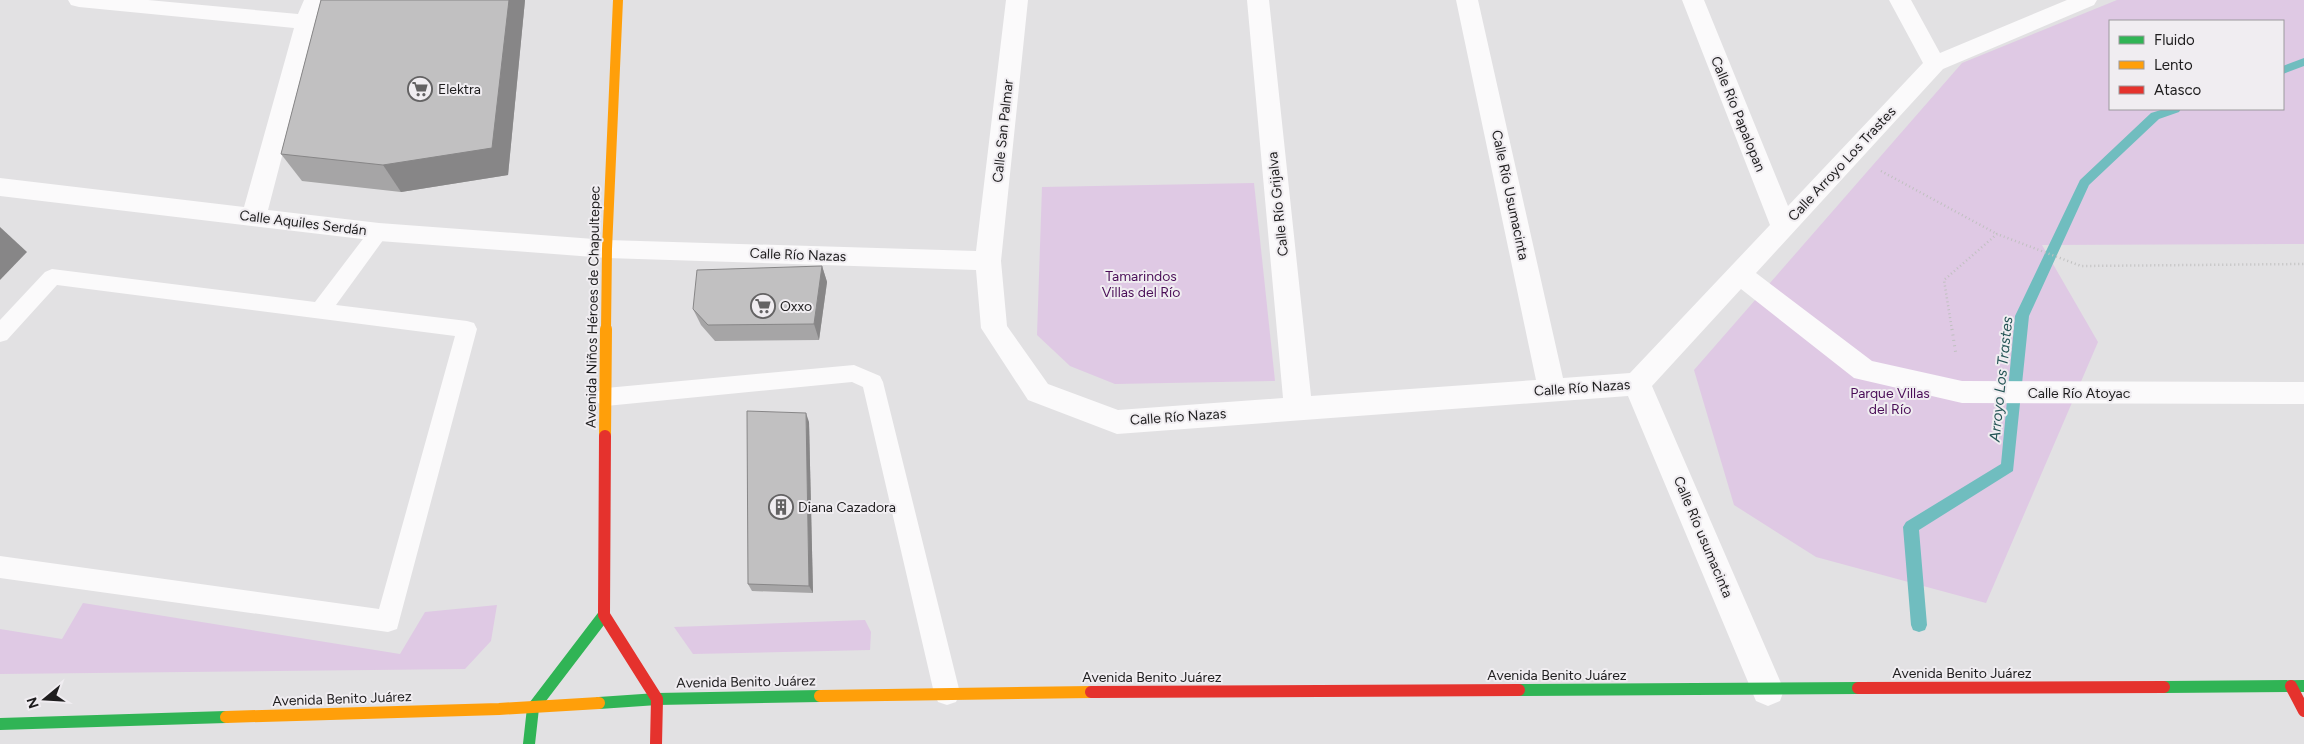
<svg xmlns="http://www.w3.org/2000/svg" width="2304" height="744" font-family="Figtree,sans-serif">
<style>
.green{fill:#dfc9e4;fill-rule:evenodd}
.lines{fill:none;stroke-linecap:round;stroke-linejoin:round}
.stream{fill:#70bdbf;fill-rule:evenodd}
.path-far1{stroke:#c0c0c0;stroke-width:2.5;stroke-dasharray:1 3;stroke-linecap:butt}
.path{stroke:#c0c0c0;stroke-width:3;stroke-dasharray:1 4.5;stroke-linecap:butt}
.lane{fill:#fbfafb;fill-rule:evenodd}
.street{fill:#fbfafb;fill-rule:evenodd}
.fast{stroke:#30b455;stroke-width:12}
.slow-far1{stroke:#ff9f0a;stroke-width:10}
.slow{stroke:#ff9f0a;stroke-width:12}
.jam{stroke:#e5322d;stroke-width:12}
.wall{fill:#a6a5a6}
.shaded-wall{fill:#878687}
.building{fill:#c1c0c1;stroke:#878687}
.labels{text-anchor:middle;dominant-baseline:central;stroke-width:4;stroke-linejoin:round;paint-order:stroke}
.poi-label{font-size:14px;fill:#1e1d1e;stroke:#f0edf1;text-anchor:start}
.street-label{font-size:14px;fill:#1e1d1e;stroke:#f0edf1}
.park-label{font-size:14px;fill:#4a0e57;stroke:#f0edf1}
.water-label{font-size:15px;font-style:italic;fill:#275657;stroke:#f0edf1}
</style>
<rect width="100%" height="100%" fill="#e2e1e3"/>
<g class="green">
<path d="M2117 0H2304V244L2042 245 2098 342 1986 603 1816 557 1734 505 1694 370 1962 63ZM2110 21H2283V109H2110Z"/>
<path d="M1254 183 1275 381 1115 384 1070 366 1037 335 1042 187Z"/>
<path d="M83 603 400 654 425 612 497 605 491 641 465 669 0 674V629L62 639Z"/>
<path d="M865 620 871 632 870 650 693 654 674 627Z"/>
</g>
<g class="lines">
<g class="stream">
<path d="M2304 58V66L2283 74V66Z"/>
<path d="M2164 109H2181L2179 112 2159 119 2089 185 2029 316 2013 471 1919 530 1927 625 1925 630 1919 632 1913 630 1911 625 1903 527 1906 522 2001 464 2015 316 2080 180 2151 113Z"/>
</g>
<g class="path-far1">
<path d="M1881 171 1997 234"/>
<path d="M1952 330 1944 280 1997 234 2081 266 2304 264"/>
</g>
<path class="path" d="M1952 329 1956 355"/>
<g class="lane">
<path d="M379 225 386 227 389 232 336 305 467 321 474 323 477 329 397 629 388 632 0 578V556L379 609 455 336 57 285 7 340 0 342V320L45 272 52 269 315 302 372 227Z"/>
<path d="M854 365 880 376 883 382 960 693 956 702 947 705 938 702 934 693 863 387 852 382 606 406 598 403 595 397 598 391 606 388Z"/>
</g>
<path class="street" d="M68 0H148L298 14 304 0H326L317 22 268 210 379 223 607 240 976 251 1006 0H1028L1001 261 1007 326 1048 384 1118 410 1283 398 1247 0H1269L1311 396 1536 380 1456 0H1478L1563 378 1630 373 1770 225 1682 0H1704L1788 206 1923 63 1889 0H1911L1940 53 2067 0H2097L2094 5 1943 69 1756 273 1872 361 1962 381 2304 382V404L1962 403 1854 378 1741 289 1652 386 1784 690 1780 701 1768 706 1756 701 1628 396 1117 434 1028 400 981 328 976 270 607 258 379 241 0 196V178L244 207 294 28 79 7 71 5Z"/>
<g class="fast">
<path d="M2164 687 2304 686"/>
<path d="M1519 690 1858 688"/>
<path d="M599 703 657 699 820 696"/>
<path d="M0 724 226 717"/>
<path d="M529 744 533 708 604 615"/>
</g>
<path class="slow-far1" d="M606 330 607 249 618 0"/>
<g class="slow">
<path d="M605 436 606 329"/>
<path d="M820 696 1091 692"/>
<path d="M226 717 499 709 599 703"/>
</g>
<g class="jam">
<path d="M605 436 604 615 657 699 656 744"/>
<path d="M2291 686 2304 711"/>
<path d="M1858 688 2164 687"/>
<path d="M1091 692 1519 690"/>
</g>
</g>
<g class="wall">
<path d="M321 0H525L508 175 401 192 302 181 281 154Z"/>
<path d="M822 266 827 282 819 340 715 341 701 325 693 309Z"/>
<path d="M809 422 813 593 752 591 748 584Z"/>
</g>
<g class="shaded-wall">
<path d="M509 0H525L508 175 401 192 383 165Z"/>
<path d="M0 227 27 252 0 280Z"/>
<path d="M822 266 827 282 819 340 814 324Z"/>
<path d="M806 413 809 422 813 593 809 586Z"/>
</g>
<g class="building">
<path d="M321 0H509L492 148 383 165 281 154Z"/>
<path d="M822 266 814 324 708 325 693 309 697 270Z"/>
<path d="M747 411 806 413 809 586 748 584Z"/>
</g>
<defs>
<symbol id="supermarket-ring" viewBox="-11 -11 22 22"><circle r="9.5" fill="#f0edf1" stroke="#636263" stroke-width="1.5"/><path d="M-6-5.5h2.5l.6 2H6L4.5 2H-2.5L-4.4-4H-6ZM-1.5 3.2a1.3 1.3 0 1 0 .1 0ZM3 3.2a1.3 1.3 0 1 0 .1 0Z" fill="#636263"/></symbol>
<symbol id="building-ring" viewBox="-11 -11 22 22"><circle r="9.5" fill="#f0edf1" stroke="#636263" stroke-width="1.5"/><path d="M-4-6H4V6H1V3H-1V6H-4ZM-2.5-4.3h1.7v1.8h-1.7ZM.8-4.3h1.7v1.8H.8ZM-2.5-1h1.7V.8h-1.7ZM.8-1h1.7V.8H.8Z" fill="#636263"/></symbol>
</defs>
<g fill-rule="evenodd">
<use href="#supermarket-ring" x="406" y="75" width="28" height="28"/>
<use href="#supermarket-ring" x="749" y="292" width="28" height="28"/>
<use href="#building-ring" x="767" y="493" width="28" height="28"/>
</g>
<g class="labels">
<g class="poi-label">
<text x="438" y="89">Elektra</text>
<text x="780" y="306">Oxxo</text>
<text x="798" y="507">Diana Cazadora</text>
</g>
<g class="street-label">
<text transform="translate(1738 114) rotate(68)">Calle Río Papalopan</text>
<text transform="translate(1003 131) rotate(-84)">Calle San Palmar</text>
<text transform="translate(1842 164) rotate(-47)">Calle Arroyo Los Trastes</text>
<text transform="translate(1510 195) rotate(78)">Calle Río Usumacinta</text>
<text transform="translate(1278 204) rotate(-96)">Calle Río Grijalva</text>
<text transform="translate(303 223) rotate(7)">Calle Aquiles Serdán</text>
<text transform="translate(798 255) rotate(2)">Calle Río Nazas</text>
<text transform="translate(593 307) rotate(-89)">Avenida Niños Héroes de Chapultepec</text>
<text transform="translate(1582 388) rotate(-4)">Calle Río Nazas</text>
<text x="2079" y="393">Calle Río Atoyac</text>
<text transform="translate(1178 417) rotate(-4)">Calle Río Nazas</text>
<text transform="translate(1703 537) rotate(67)">Calle Río usumacinta</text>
<text x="1962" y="673">Avenida Benito Juárez</text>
<text x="1557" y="675">Avenida Benito Juárez</text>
<text x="1152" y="677">Avenida Benito Juárez</text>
<text transform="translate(746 682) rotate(-1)">Avenida Benito Juárez</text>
<text transform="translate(342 699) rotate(-2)">Avenida Benito Juárez</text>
</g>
<g class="park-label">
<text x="1141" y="276">Tamarindos<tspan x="1141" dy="16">Villas del Río</tspan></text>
<text x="1890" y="393">Parque Villas<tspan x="1890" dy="16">del Río</tspan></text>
</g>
<g class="water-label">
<text transform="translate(2001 379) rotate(-84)">Arroyo Los Trastes</text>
</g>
</g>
<rect x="2109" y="20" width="175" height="90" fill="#f0edf1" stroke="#9c9a9d"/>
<rect x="2119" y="36" width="25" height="8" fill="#30b455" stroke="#9c9a9d"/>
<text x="2154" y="45" font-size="15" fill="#1e1d1e">Fluido</text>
<rect x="2119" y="61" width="25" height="8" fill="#ff9f0a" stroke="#9c9a9d"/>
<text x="2154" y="70" font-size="15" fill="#1e1d1e">Lento</text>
<rect x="2119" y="86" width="25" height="8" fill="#e5322d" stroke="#9c9a9d"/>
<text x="2154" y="95" font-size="15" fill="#1e1d1e">Atasco</text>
<g transform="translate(45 699) rotate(252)" stroke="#f0edf1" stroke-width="4" paint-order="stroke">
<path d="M0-4L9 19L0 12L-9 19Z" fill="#1e1d1e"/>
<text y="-8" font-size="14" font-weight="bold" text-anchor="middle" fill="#1e1d1e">N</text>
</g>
</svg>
